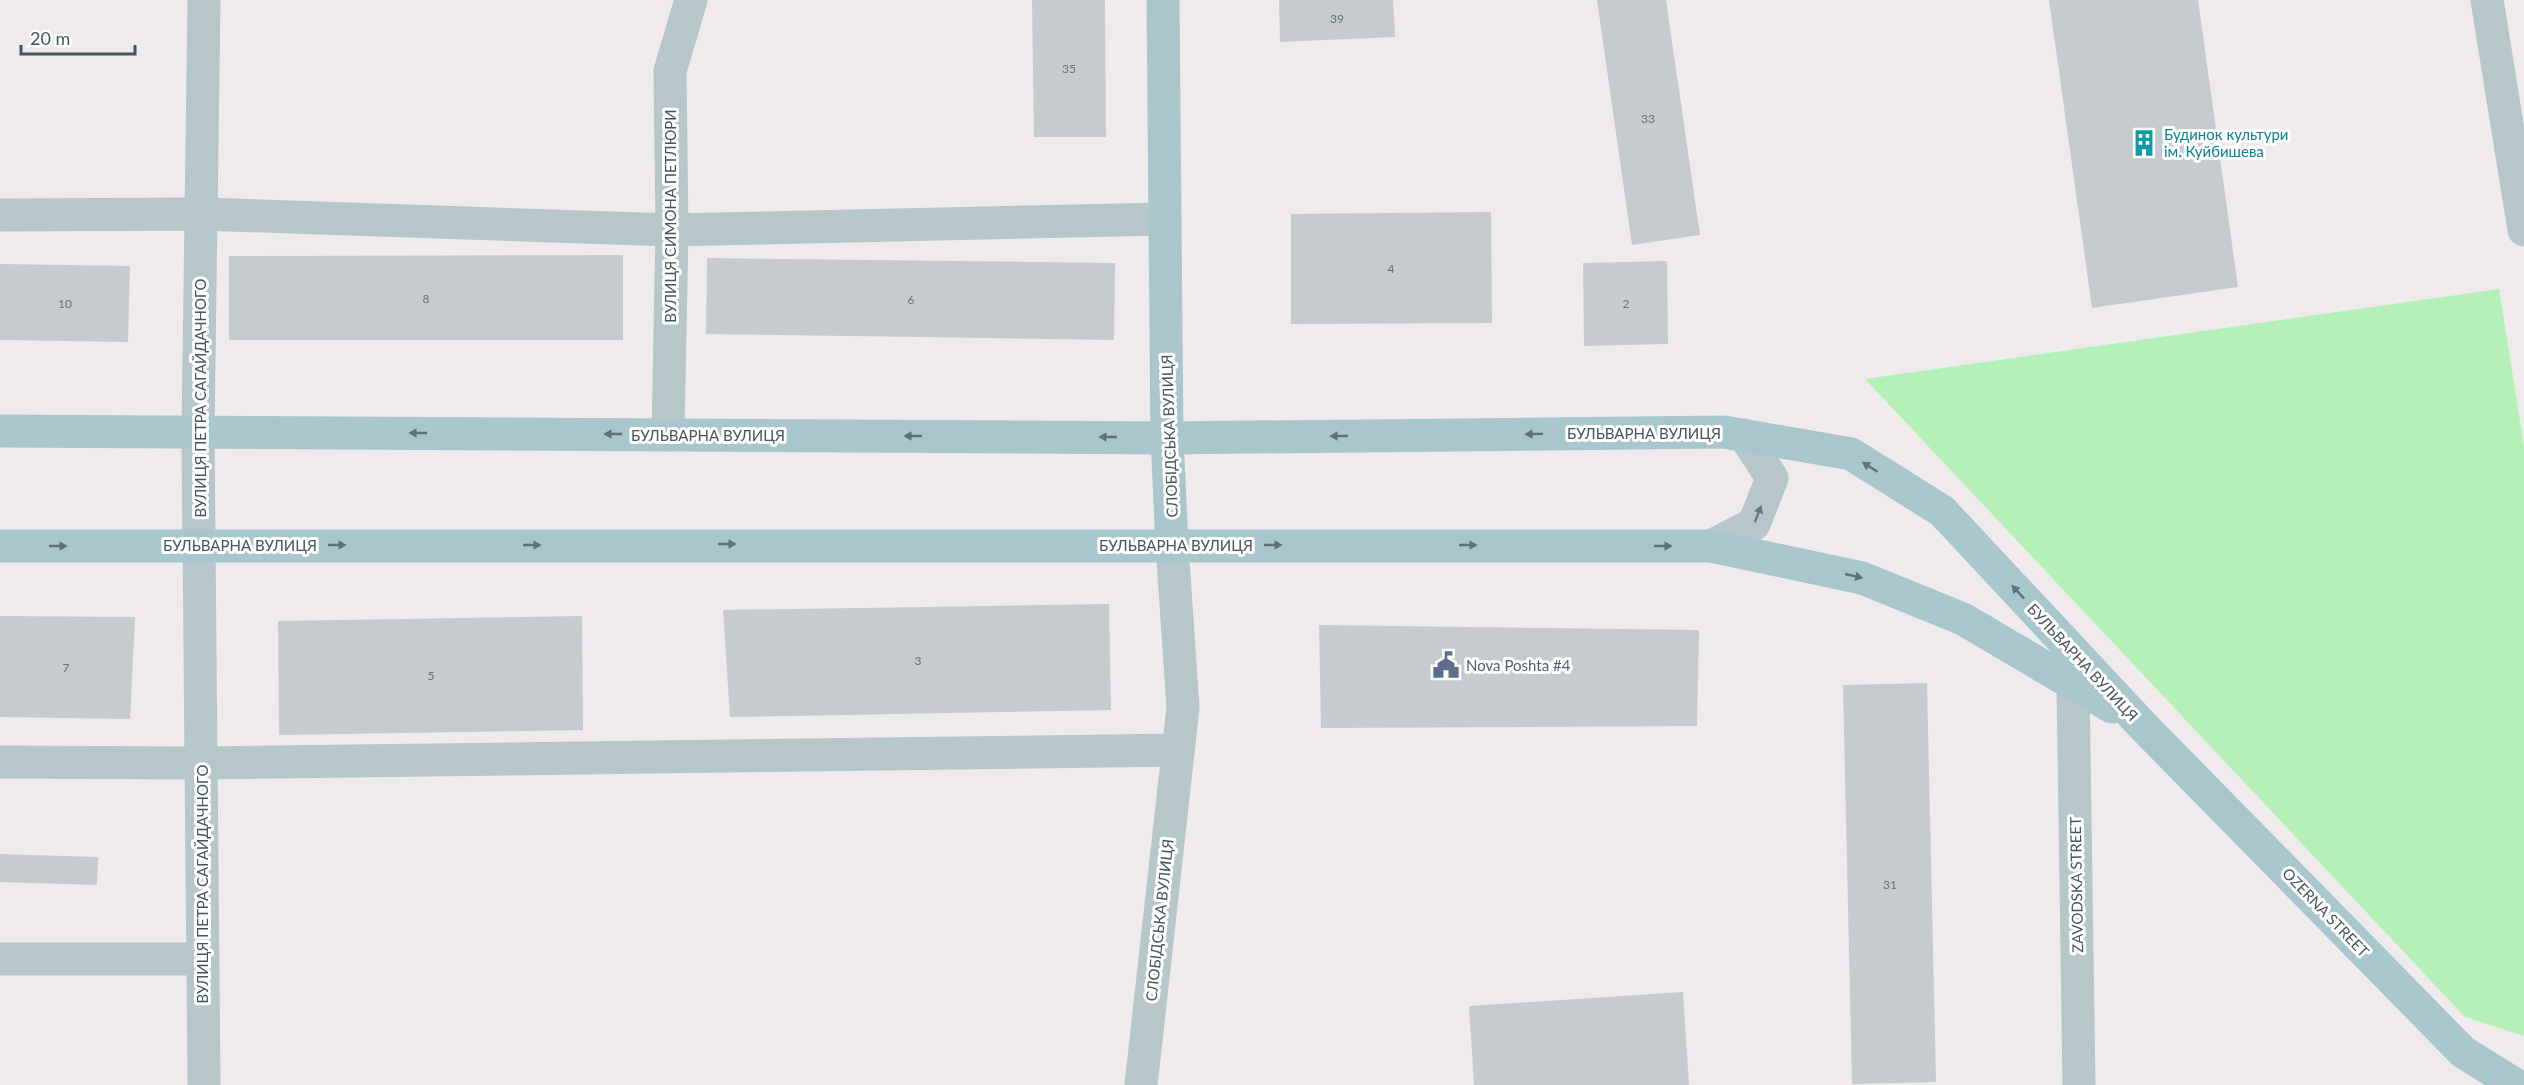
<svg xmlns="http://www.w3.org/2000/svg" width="2524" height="1085" font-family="Lato,sans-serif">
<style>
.green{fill:#b6f0b9}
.building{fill:#c5cbcf}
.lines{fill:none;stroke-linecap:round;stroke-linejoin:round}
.minor{stroke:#b6c6c9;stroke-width:33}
.major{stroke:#a9c6cc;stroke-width:33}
.oneway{fill:#5c7276}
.oneway2{fill:#66787b}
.labels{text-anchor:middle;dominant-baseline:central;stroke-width:6;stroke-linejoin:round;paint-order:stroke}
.number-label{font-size:12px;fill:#647376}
.culture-label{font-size:15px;fill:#0d838f;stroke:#fff;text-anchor:start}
.street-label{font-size:15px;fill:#435659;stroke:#fff}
.service-label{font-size:15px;fill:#4e5e75;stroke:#fff;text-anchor:start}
</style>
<rect width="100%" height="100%" fill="#efebec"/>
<path class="green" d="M2499 289 2524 446V1036L2465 1017 1865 379Z"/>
<g class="building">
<path d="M1032 0H1105L1106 137H1034Z"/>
<path d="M1279 0H1393L1395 37 1280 42Z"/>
<path d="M1597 0H1666L1700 235 1632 245Z"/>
<path d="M2049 0H2198L2238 287 2092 308Z"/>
<path d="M1491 212 1492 323 1291 324V214Z"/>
<path d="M623 255V340H229V256Z"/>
<path d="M707 258 1115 263 1114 340 706 334Z"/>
<path d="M1667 261 1668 344 1584 346 1583 263Z"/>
<path d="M0 264 130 266 128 342 0 340Z"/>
<path d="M1109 604 1111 710 730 717 723 610Z"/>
<path d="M0 616 135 617 130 719 0 717Z"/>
<path d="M582 616 583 730 279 735 278 621Z"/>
<path d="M1319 625 1699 630 1697 726 1321 728Z"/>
<path d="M1927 683 1936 1082 1852 1084 1843 685Z"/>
<path d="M0 854 98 857 97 885 0 882Z"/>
<path d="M1683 992 1689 1085H1474L1469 1006Z"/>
</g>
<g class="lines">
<g class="minor">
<path d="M2487 0 2524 230"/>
<path d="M0 215 201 214 672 230 1165 219"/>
<path d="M668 435 672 230 670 71 691 0"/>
<path d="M1711 546 1754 524 1772 478 1744 435"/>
<path d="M2073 685 2079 1085"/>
<path d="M0 762 201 763 1178 750"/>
<path d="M0 959H202"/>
<path d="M204 1085 198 432 204 0"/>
<path d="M1141 1085 1183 708 1172 545"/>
</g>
<g class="major">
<path d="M1163 0 1167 438 1172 545"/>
<path d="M0 431 1167 438 1724 432 1851 454 1942 511 2144 727 2463 1052 2516 1085"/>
<path d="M0 546H1711L1862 578 1963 619 2112 707"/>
</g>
</g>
<defs><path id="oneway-solid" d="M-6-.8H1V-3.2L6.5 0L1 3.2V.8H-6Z" transform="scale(1.5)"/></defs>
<g class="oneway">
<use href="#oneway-solid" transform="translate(418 433) rotate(-180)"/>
<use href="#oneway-solid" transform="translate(613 434) rotate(-180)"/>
<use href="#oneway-solid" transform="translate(1534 434) rotate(179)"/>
<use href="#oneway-solid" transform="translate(913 436) rotate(-180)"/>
<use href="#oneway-solid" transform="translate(1339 436) rotate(179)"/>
<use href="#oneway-solid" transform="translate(1108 437) rotate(-180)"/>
<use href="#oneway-solid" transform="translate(1870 467) rotate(-148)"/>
<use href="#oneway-solid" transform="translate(727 544)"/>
<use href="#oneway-solid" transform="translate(337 545)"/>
<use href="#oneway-solid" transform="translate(532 545)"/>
<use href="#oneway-solid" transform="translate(1273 545)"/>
<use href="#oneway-solid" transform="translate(1468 545)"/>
<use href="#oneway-solid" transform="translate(58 546)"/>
<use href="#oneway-solid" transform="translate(1663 546)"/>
<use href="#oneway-solid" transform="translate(1854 576) rotate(13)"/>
<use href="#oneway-solid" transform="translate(2018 592) rotate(-133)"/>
</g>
<use class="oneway2" href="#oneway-solid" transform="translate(1758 514) rotate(-69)"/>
<defs>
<symbol id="building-bare" viewBox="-9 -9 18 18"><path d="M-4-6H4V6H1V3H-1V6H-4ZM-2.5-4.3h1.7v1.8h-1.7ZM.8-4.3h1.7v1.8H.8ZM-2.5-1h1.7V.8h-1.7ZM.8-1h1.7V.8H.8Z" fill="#0f9aa8" stroke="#fff" stroke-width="2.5" paint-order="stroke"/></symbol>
<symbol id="civic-bare" viewBox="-9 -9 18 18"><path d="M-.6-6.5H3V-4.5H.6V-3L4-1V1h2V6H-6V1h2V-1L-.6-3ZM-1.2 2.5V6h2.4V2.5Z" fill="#5c6f8a" stroke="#fff" stroke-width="2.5" paint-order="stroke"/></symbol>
</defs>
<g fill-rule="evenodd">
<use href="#building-bare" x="2125" y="124" width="38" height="38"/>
<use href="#civic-bare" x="1427" y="646" width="38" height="38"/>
</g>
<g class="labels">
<g class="number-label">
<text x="1337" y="18">39</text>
<text x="1069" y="68">35</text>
<text x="1648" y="118">33</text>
<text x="1391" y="268">4</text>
<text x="426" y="298">8</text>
<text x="911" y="299">6</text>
<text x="65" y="303">10</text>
<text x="1626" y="303">2</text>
<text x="918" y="660">3</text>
<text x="66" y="667">7</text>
<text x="431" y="675">5</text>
<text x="1890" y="884">31</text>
</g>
<g class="culture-label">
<text x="2164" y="134">Будинок культури<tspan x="2164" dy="17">ім. Куйбишева</tspan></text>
</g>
<g class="street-label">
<text transform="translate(670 216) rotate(-90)">ВУЛИЦЯ СИМОНА ПЕТЛЮРИ</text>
<text transform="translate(200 398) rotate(-90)">ВУЛИЦЯ ПЕТРА САГАЙДАЧНОГО</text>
<text x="1644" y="433">БУЛЬВАРНА ВУЛИЦЯ</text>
<text x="708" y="435">БУЛЬВАРНА ВУЛИЦЯ</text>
<text transform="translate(1169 436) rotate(-92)">СЛОБІДСЬКА ВУЛИЦЯ</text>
<text x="240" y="545">БУЛЬВАРНА ВУЛИЦЯ</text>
<text x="1176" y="545">БУЛЬВАРНА ВУЛИЦЯ</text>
<text transform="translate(2083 662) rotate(47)">БУЛЬВАРНА ВУЛИЦЯ</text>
<text transform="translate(202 884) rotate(-90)">ВУЛИЦЯ ПЕТРА САГАЙДАЧНОГО</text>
<text transform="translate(2076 885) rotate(-91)">ZAVODSKA STREET</text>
<text transform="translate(2326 912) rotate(46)">OZERNA STREET</text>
<text transform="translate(1159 920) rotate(-84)">СЛОБІДСЬКА ВУЛИЦЯ</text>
</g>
<g class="service-label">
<text x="1466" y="665">Nova Poshta #4</text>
</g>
</g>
<path d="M21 45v9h114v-9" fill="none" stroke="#435659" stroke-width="3"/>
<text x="30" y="45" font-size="18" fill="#435659" stroke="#ffffff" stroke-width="4.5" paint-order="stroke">20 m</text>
</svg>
